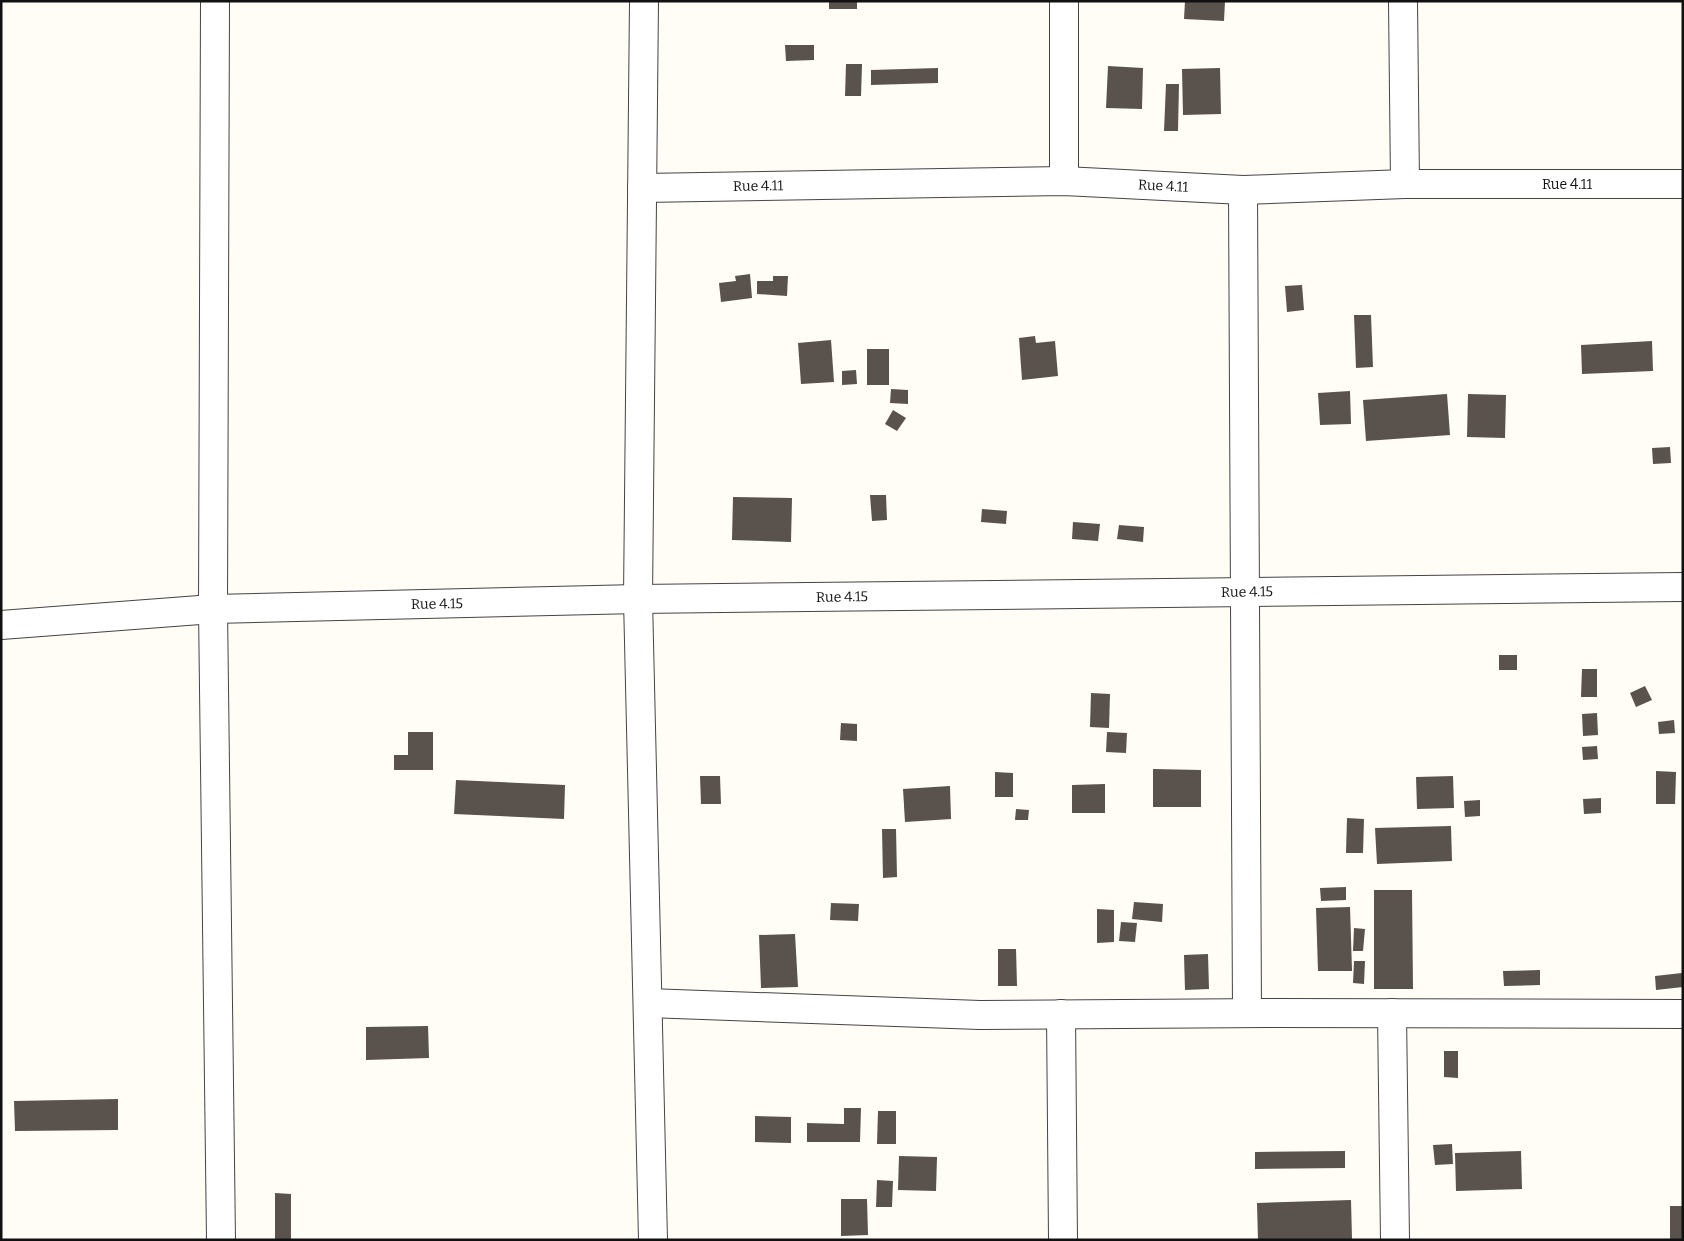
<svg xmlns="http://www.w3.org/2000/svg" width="1684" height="1241" font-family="Bitter,serif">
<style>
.building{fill:#5a524d}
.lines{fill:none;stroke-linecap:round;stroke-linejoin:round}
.minor-casing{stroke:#444;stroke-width:30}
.minor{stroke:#fff;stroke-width:28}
.labels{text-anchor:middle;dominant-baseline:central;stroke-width:5;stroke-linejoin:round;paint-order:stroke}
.street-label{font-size:14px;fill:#111;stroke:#fff}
</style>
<rect width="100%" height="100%" fill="#fffdf5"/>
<g class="building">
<rect x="829" y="1" width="28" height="8"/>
<path d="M1185 1H1225L1224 21 1184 19Z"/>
<path d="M785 45H814V60L786 61Z"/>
<path d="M846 64H862L861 96H845Z"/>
<path d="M1108 66 1143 68 1142 109 1106 108Z"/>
<path d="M938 68V83L871 85V70Z"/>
<path d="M1220 68 1221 114 1183 115 1182 69Z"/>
<path d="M1166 84H1179L1178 131H1164Z"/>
<path d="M750 274 752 298 721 302 719 283 736 281 735 276Z"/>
<path d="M773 276H788L787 296 757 294V281H773Z"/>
<path d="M1302 285 1304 310 1287 312 1285 286Z"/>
<path d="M1354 315H1371L1373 367 1356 368Z"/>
<path d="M1035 336 1036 343 1055 341 1058 376 1022 380 1019 338Z"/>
<path d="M831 340 834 382 801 384 798 343Z"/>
<path d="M1652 341 1653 371 1582 374 1581 345Z"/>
<rect x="867" y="349" width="22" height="36"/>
<path d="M856 370 857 384 842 385V371Z"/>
<path d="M891 389 908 390V404L890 403Z"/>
<path d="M1350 391 1351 424 1320 425 1318 393Z"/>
<path d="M1447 394 1450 435 1366 441 1363 400Z"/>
<path d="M1468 394 1506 395 1505 438 1467 437Z"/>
<path d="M893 410 906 418 897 431 885 424Z"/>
<path d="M1670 447 1671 463 1653 464 1652 448Z"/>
<path d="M870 495H886L887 520 872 521Z"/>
<path d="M733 497 792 498 791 542 732 540Z"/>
<path d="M982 509 1007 511 1006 524 981 522Z"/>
<path d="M1073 522 1100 524 1098 541 1072 539Z"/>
<path d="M1119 525 1144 527 1143 542 1117 539Z"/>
<rect x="1499" y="655" width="18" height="15"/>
<path d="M1582 669H1597V697H1581Z"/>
<path d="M1645 686 1652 700 1636 707 1630 693Z"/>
<path d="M1091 693 1110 694 1109 728 1090 727Z"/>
<path d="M1597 713 1598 735 1583 736 1582 714Z"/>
<path d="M1674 720 1675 733 1659 734 1658 722Z"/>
<path d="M841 723 857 724V741L840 740Z"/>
<path d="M408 732H433V770H394V755H408Z"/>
<path d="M1107 732 1127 733 1126 753 1106 752Z"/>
<path d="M1597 746 1598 759 1583 760 1582 747Z"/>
<path d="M1153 769 1201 770V807H1153Z"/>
<path d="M1656 771 1676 772 1675 804H1656Z"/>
<path d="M995 772 1013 773V797H995Z"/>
<path d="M700 776H720L721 804H701Z"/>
<path d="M1453 776 1454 808 1417 809 1416 777Z"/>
<path d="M456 780 565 785 564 819 454 814Z"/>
<path d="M1105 784V813H1072V785Z"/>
<path d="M950 786 951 819 905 822 903 789Z"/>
<path d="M1601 798V813L1584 814 1583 799Z"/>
<path d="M1480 800V816L1465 817 1464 801Z"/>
<path d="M1016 809 1029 810 1028 820H1015Z"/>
<path d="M1347 818 1364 819 1363 853H1346Z"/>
<path d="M1451 826 1452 861 1377 864 1375 828Z"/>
<path d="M882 829H896L897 877 883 878Z"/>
<path d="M1346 887V900L1321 901 1320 888Z"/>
<path d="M1374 890H1412L1413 989H1374Z"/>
<path d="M1134 902 1163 904 1162 922 1132 919Z"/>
<path d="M831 903 859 904 858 921 830 920Z"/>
<path d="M1350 907 1352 971H1318L1316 908Z"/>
<path d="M1097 909 1114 910V942L1097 943Z"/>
<path d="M1121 922 1137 923 1135 942 1119 941Z"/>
<path d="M1354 928 1365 929 1363 951H1353Z"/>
<path d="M795 934 798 987 761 988 759 935Z"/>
<path d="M998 949H1016L1017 986H998Z"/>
<path d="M1208 954 1209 989 1185 990 1184 955Z"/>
<path d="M1354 961H1365L1364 984 1353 983Z"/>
<path d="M1540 970V985L1504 986 1503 971Z"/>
<path d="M1682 973 1683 987 1656 990 1655 976Z"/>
<path d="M428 1026 429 1058 366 1060V1027Z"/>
<path d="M1444 1051H1458V1078L1444 1077Z"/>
<path d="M118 1099V1130L15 1131 14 1101Z"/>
<path d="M844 1108H861L860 1142H807V1123L844 1124Z"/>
<path d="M878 1111H896V1144H877Z"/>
<path d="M755 1116 791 1117V1143L755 1142Z"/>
<path d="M1452 1144 1453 1164 1435 1165 1433 1145Z"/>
<path d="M1345 1151V1168L1255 1169V1152Z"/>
<path d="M1521 1151 1522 1189 1456 1191 1455 1153Z"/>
<path d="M899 1156 937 1157 936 1191 898 1190Z"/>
<path d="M877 1180 893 1181 892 1207H876Z"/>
<path d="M275 1193 291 1194V1240H275Z"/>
<path d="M841 1199H867L868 1235 841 1236Z"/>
<path d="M1351 1200 1352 1239 1258 1240 1257 1203Z"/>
<rect x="1670" y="1206" width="13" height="34"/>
</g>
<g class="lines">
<defs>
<g id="minor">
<path d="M215 1 213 609 221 1240"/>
<path d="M644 1 638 599 653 1240"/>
<path d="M1064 1V181"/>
<path d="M1403 1 1405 184"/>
<path d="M642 188 1064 181 1243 190 1405 184H1683"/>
<path d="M1243 190 1247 1013"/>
<path d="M1 625 213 609 638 599 1683 587"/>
<path d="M648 1003 980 1015 1268 1013 1683 1014"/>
<path d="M1392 1013 1395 1240"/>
<path d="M1061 1014 1063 1240"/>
</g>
</defs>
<use href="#minor" class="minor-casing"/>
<use href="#minor" class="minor"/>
</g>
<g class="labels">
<g class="street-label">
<text x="1567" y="184">Rue 4.11</text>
<text transform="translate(758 186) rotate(-1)">Rue 4.11</text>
<text transform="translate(1163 186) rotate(3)">Rue 4.11</text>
<text transform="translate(1247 592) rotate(-1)">Rue 4.15</text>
<text transform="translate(842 597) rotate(-1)">Rue 4.15</text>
<text transform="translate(437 604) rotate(-1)">Rue 4.15</text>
</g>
</g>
<rect width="1684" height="1241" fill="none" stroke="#111111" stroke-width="5"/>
</svg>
